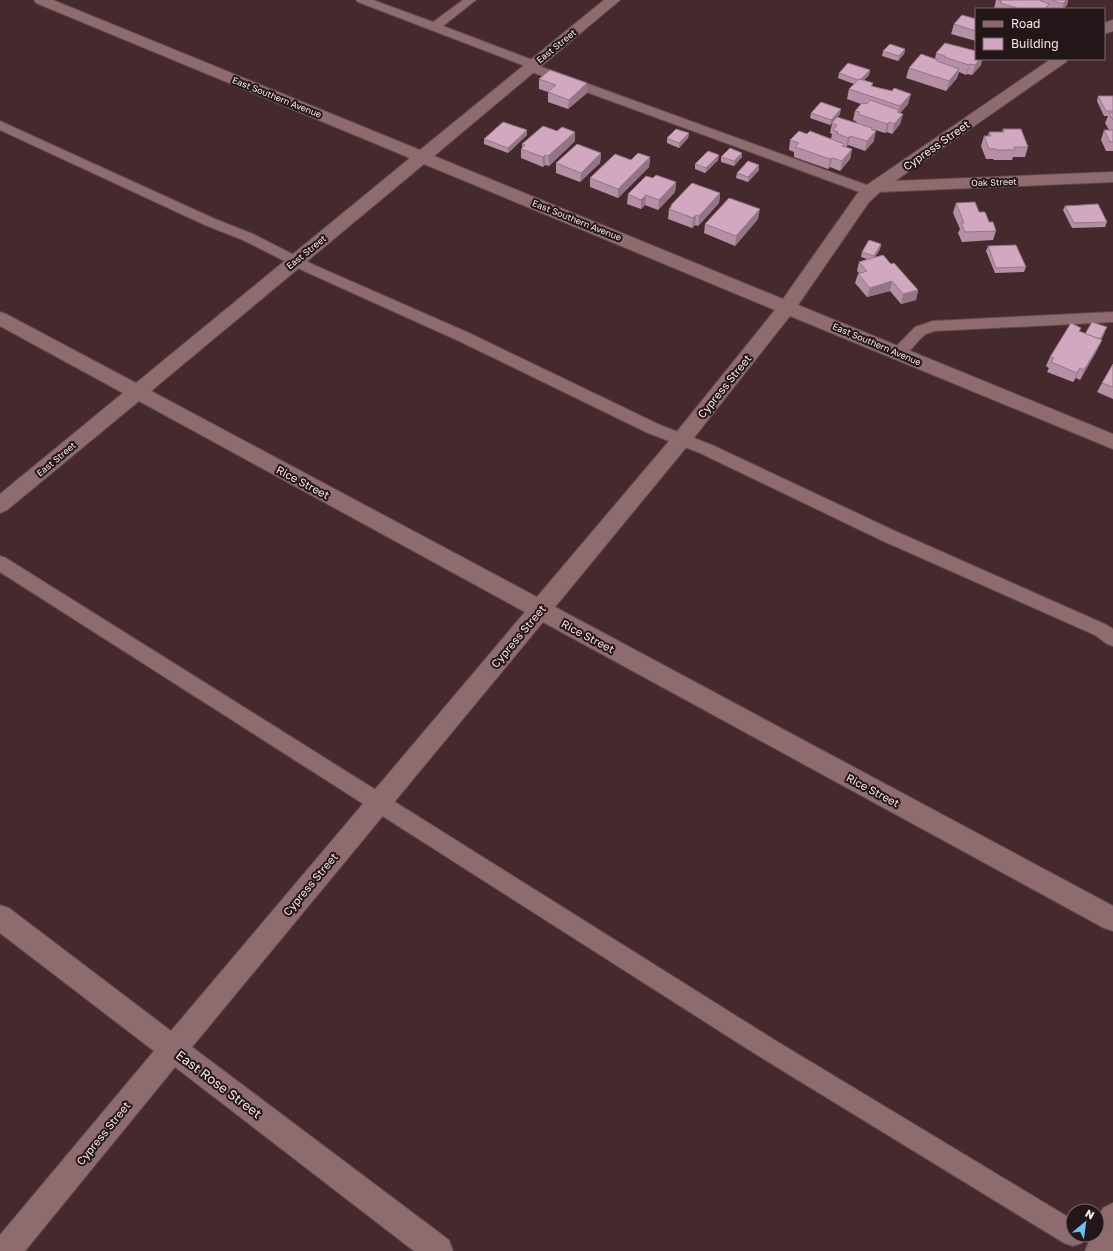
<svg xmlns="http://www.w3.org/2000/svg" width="1113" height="1251" font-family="'Golos Text',sans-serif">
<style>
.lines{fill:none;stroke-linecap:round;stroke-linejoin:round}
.service-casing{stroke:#61494c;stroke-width:2}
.minor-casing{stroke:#61494c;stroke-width:2}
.service{fill:#8d6b6f;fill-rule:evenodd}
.minor{fill:#8d6b6f;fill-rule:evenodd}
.wall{fill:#b590a5}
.shaded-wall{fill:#937586}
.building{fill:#d2a7c0;stroke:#937586}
.labels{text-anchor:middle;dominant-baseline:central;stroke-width:4;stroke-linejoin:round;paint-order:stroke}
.far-street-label{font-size:9px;fill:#fbe7e9;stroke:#231618}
.street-label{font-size:11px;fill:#fbe7e9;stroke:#231618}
.near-street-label{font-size:13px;fill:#fbe7e9;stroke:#231618}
</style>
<rect width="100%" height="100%" fill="#45292d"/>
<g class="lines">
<defs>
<g id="service">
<path d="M356 0H373L433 22 463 0H476L443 26 538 62 539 66 875 188 877 191 875 194 870 195 865 194 526 70 525 66 358 2Z"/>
<path d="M0 121 215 219 253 234 314 265 469 333 660 425 712 445 895 531 1107 625 1113 629V646L1107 644 1095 635 883 541 700 453 648 433 459 341 304 271 243 240 205 225 0 130Z"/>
<path d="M1113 312V322L935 331C932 332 928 333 926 334 914 342 908 361 893 357L890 353 915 327 933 321Z"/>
<path d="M0 556 6 558 773 1039 1073 1220V1235H1085L1082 1243 1073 1246 1064 1243 757 1055 0 572Z"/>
</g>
<g id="minor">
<path d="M34 0H53L420 150 604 0H620L434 156 783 299 857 194 864 187 1051 59H1068L1066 62 895 181 1113 172V182L880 192 869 202 798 305 1113 434V449L790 316 689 444 555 607 1113 906V931L1104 928 543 622 192 1047 449 1240 453 1251H414L175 1067 25 1251H0V1235L154 1051 0 933V905L9 908 171 1031 525 612 139 401 7 510 0 513V494L123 393 0 326V312L6 314 136 383 410 158 36 3ZM424 164 775 310 675 434 537 597 151 391Z"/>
<path d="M1113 20V31L1104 34V23Z"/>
<path d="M1113 1203V1251H1085L1092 1235H1097V1221L1103 1208Z"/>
</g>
</defs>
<use href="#service" class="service-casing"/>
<use href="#minor" class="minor-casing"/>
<use href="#service" class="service"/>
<use href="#minor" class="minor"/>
</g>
<g class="wall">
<path d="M996 0H1068L1067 5 1063 9H994Z"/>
<path d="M976 19V41L951 34 954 24Z"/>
<path d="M905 49 904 54 898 61 882 56 883 51Z"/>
<path d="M936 53 976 59H982L981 65 972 75 967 74 966 75 959 72 957 78 946 91 906 78 909 68 935 59Z"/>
<path d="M870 70 869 75 864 80 873 83 872 86 908 104 900 113 903 114 900 124 892 134 887 132 885 133 872 129 874 141 865 151 848 145 846 147 852 149 850 159 840 171 830 167 828 169 794 157V152L789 150 790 140 807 134 831 139 832 134 830 133 832 123 830 125 810 118 811 113 840 114 832 123H856L857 122 853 120 855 111 861 104 847 99 849 89 854 84 838 78 839 73Z"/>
<path d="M539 79 587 93 568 109 548 102V92L539 89Z"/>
<path d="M1098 96H1113V151H1106L1101 140 1104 130H1109L1105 123 1108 116H1104L1097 101Z"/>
<path d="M1003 129 1028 147 1025 157H1013L1012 160H994L993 159H986L981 146 984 136H988L989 132H1002Z"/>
<path d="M689 133 688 138 679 148 667 143V138Z"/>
<path d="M527 135 508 153 484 144V139Z"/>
<path d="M575 141 549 166 545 165 543 167 521 158V149L522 148V144Z"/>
<path d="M601 153 600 163 580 182 556 173V163Z"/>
<path d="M719 155 718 160 705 173 695 169V164Z"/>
<path d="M650 157 649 167 618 198 590 187V178L631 160Z"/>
<path d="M721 157H742L734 166 721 162Z"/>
<path d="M759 165V170L748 182 736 178 737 173Z"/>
<path d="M653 178 676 182 675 192 658 210 645 205 641 209 627 204 628 194Z"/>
<path d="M720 193 719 203 698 226 695 225 692 228 668 219 669 209 671 205Z"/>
<path d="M956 203 979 212 989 222 996 231 993 240 962 242 958 233 960 229 953 213Z"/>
<path d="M1065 206 1107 222 1105 227 1072 228 1063 210Z"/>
<path d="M758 219 735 246 704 233 705 224Z"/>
<path d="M881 244 880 249 875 257 891 264 918 290 916 300 901 304 890 291 867 297 855 283 858 274 859 273 857 271 859 262 867 259 861 257 862 252Z"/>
<path d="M988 246 1026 267 1024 272 995 273 986 251Z"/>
<path d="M1105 332 1101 340H1102L1097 350 1080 380 1076 378 1073 382 1047 372 1049 368 1046 366 1050 357 1085 334Z"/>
<path d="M1113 364V399L1097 392 1102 383Z"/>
</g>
<g class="shaded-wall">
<path d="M1066 0H1068L1067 5 1063 9H1062L1064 3Z"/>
<path d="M905 49 904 54 898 61 899 56Z"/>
<path d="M980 59H982L981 65 972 75 975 65Z"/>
<path d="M970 64 967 74 966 75 969 65Z"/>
<path d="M959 69 957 78 946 91 949 81Z"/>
<path d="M870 70 869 75 859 85 860 80Z"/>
<path d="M587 83V93L568 109 569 100Z"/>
<path d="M911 94 908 104 898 116 900 106Z"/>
<path d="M841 109 840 114 830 125 831 120Z"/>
<path d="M903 114 900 124 892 134 894 124Z"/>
<path d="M889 122 887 132 885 133 887 124Z"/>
<path d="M527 130V135L508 153V148Z"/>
<path d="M876 131 874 141 865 151 867 141Z"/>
<path d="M575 132V141L549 166 548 156Z"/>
<path d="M689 133 688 138 679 148V143Z"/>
<path d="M850 136 848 145 846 147 848 138Z"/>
<path d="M852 149 850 159 840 171 842 161Z"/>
<path d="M601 153 600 163 580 182 581 173Z"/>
<path d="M742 153V157L734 166V161Z"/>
<path d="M545 155V165L543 167V157Z"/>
<path d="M719 155 718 160 705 173 706 168Z"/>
<path d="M650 157 649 167 618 198V189Z"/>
<path d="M832 158 830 167 828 169 830 159Z"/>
<path d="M759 165V170L748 182V177Z"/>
<path d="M676 182 675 192 658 210 659 200Z"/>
<path d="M720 193 719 203 698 226 699 216Z"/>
<path d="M646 195 645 205 641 209V200Z"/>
<path d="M760 209 758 219 735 246 736 236Z"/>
<path d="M696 215 695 225 692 228 693 218Z"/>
<path d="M881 244 880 249 873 261 874 256Z"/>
<path d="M892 281 890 291 867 297 870 288Z"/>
<path d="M918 290 916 300 901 304 903 294Z"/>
<path d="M1102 340 1097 350 1080 380 1084 370Z"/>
<path d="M1080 368 1076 378 1073 382 1077 373Z"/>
</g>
<g class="building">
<path d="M998 0H1039L1049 4 1045 9H1020L1000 3 1002 1Z"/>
<path d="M1051 0H1066L1064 3H1060Z"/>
<path d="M962 15 976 19V31L954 24Z"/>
<path d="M945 43 976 51V59H980L975 65 970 64 969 65 944 57 945 56 936 53Z"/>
<path d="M890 44 905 49 899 56 883 51Z"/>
<path d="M921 54 938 60 937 61 959 69 949 81 909 68Z"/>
<path d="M848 63 870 70 861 79H859L858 80 839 73Z"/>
<path d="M550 70 587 83 569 100 548 92 556 85 539 79Z"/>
<path d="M859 79 873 83 871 86 892 91 894 88 911 94 900 106 849 89Z"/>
<path d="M1098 96H1113V111H1106Z"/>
<path d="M870 100 899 110 897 112 903 114 894 124 889 122 887 124 858 114 860 112 855 111 862 103 867 104Z"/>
<path d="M821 102 841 109 831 120 811 113Z"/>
<path d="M1109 113H1113V120Z"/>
<path d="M837 117 872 128 871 129 876 131 867 141 850 136 848 138 836 133 838 132 833 130 837 125 832 123Z"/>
<path d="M503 122 527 130 508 148 484 139Z"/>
<path d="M543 126 557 131 562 127 575 132 548 156 545 155 543 157 521 149 525 145 522 144Z"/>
<path d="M676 129 689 133 679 143 667 138Z"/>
<path d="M1003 129H1021L1028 147H1014L1015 150H997L996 149H989L984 136H991L989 132H1004Z"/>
<path d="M1104 130H1113V142H1110Z"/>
<path d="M799 131 807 134 810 131 844 144 842 146 852 149 842 161 832 158 830 159 795 147 799 143 790 140Z"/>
<path d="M577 144 601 153 581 173 556 163Z"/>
<path d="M730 148 742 153 734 161 721 157Z"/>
<path d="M708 151 719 155 706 168 695 164Z"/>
<path d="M638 153 650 157 618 189 590 178 615 154 631 160Z"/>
<path d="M748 161 759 165 748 177 737 173Z"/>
<path d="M656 175 676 182 659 200 646 195 641 200 628 194 646 176 653 178Z"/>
<path d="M692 183 720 193 699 216 696 215 693 218 669 209 672 206 671 205Z"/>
<path d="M729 198 760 209 736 236 705 224Z"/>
<path d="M975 202 979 212H985L989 222H993L996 231 965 232 961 223H964L956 203Z"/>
<path d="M1098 204 1107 222 1074 223 1065 206Z"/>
<path d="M869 240 881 244 874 256 862 252Z"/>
<path d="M1016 245 1026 267 996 268 988 246Z"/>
<path d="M883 255 891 264 894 263 918 290 903 294 892 281 870 288 858 274 867 271 859 262Z"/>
<path d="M1092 322 1107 327 1100 339 1085 334Z"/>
<path d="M1071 323 1081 328 1079 331 1102 340 1084 370 1080 368 1077 373 1051 362 1054 358 1050 357Z"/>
<path d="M1113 364V387L1102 383Z"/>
</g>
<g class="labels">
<g class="far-street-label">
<text transform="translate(556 46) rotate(-39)">East Street</text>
<text transform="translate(277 97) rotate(22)">East Southern Avenue</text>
<text transform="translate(994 182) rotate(-2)">Oak Street</text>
<text transform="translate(577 220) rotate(22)">East Southern Avenue</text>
<text transform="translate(306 252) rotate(-39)">East Street</text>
<text transform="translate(877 344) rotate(23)">East Southern Avenue</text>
<text transform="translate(56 459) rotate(-40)">East Street</text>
</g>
<g class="street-label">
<text transform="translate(936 145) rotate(-35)">Cypress Street</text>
<text transform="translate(724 386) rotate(-51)">Cypress Street</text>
<text transform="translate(303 482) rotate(28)">Rice Street</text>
<text transform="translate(518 636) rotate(-50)">Cypress Street</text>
<text transform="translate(588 636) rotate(28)">Rice Street</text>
<text transform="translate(873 790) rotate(28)">Rice Street</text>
<text transform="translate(310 884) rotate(-50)">Cypress Street</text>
<text transform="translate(103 1133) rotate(-51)">Cypress Street</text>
</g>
<g class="near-street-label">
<text transform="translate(219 1084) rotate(37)">East Rose Street</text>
</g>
</g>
<rect x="975" y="8" width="130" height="52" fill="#231618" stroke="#796a6c"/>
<rect x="983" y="21" width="20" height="6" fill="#8d6b6f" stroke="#796a6c"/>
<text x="1011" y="28" font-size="12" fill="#fbe7e9">Road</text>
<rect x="983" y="38" width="20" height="12" fill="#d2a7c0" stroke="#796a6c"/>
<text x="1011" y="48" font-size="12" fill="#fbe7e9">Building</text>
<g transform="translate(1085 1223) rotate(29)"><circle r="19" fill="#231618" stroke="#796a6c"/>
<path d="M0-3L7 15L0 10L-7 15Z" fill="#6bc3f2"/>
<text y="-6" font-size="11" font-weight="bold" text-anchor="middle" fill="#fbe7e9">N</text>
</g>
</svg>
